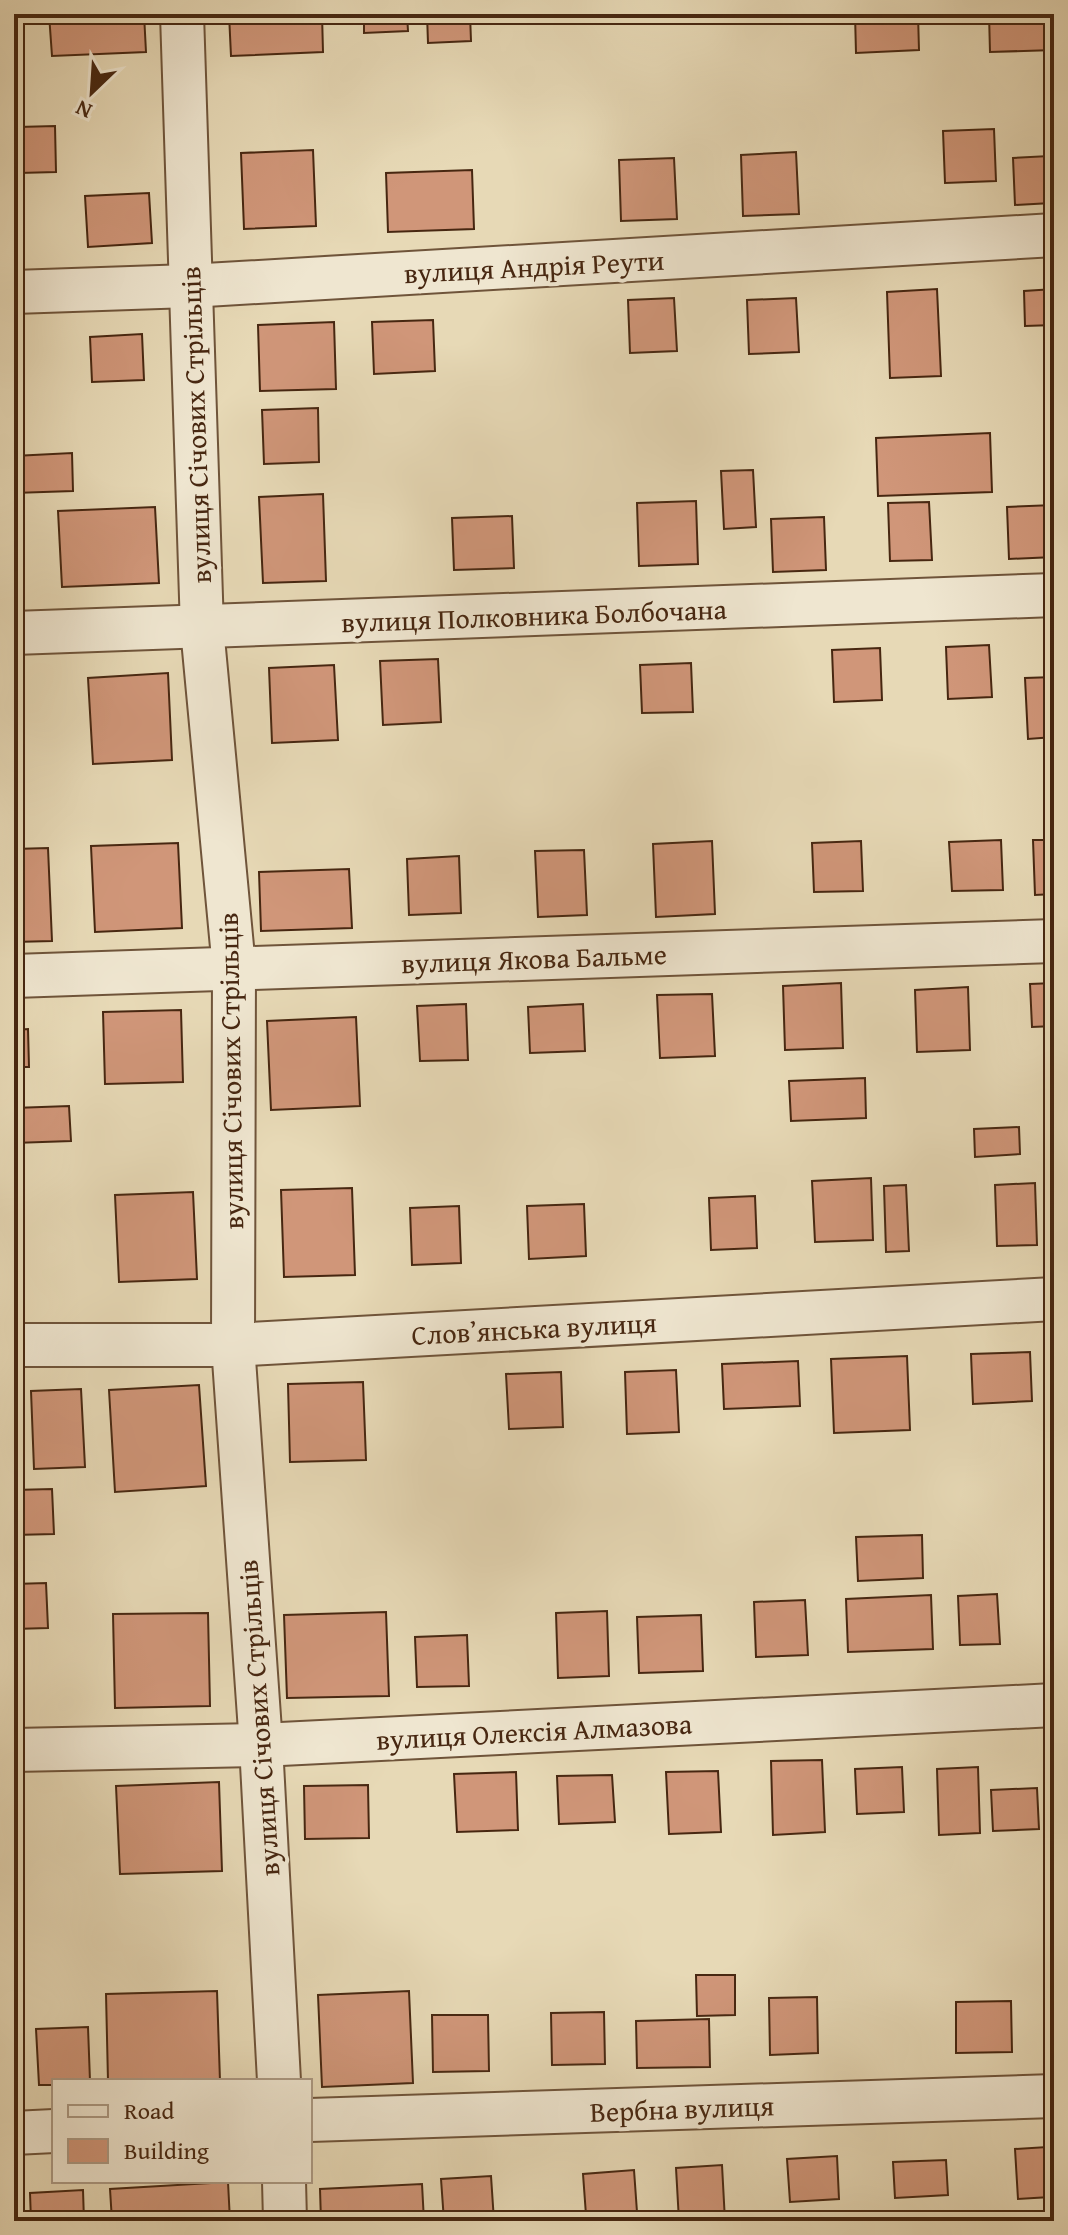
<svg xmlns="http://www.w3.org/2000/svg" width="1068" height="2235" font-family="'Gentium Book Plus',serif">
<style>
.building{fill:#d09679;stroke:#472711;stroke-width:2}
.lines{fill:none;stroke-linecap:round;stroke-linejoin:round}
.minor-casing{stroke:#6f543a;stroke-width:46}
.minor{stroke:#efe6d0;stroke-width:42}
.labels{text-anchor:middle;dominant-baseline:central;stroke-width:8;stroke-linejoin:round;paint-order:stroke}
.street-label{font-size:28px;fill:#472711;stroke:#efe6d0}
</style>
<rect width="100%" height="100%" fill="#e7d9b6"/>
<filter id="stains"><feTurbulence type="fractalNoise" baseFrequency=".0025" numOctaves="4"/><feColorMatrix values="0 0 0 0 .2 0 0 0 0 .09 0 0 0 0 .02 0 0 0 .5 -.17"/></filter>
<radialGradient id="worn" r=".72"><stop offset=".6" stop-color="#630" stop-opacity="0"/><stop offset="1" stop-color="#630" stop-opacity=".3"/></radialGradient>
<g class="building">
<path d="M49 14H144L146 52 52 56Z"/>
<path d="M229 14H322L323 52 231 56Z"/>
<path d="M364 14H407L408 31 364 33Z"/>
<path d="M427 14H470L471 41 428 43Z"/>
<path d="M496 14H541V20L496 22Z"/>
<path d="M855 14H918L919 50 856 53Z"/>
<path d="M989 14H1054V50L990 52Z"/>
<path d="M55 126 56 172 19 173 18 127Z"/>
<path d="M994 129 996 181 945 183 943 131Z"/>
<path d="M313 150 316 226 244 229 241 153Z"/>
<path d="M796 152 799 214 743 216 741 155Z"/>
<path d="M1049 156 1051 203 1015 205 1013 158Z"/>
<path d="M674 158 677 219 621 221 619 160Z"/>
<path d="M472 170 474 229 388 232 386 173Z"/>
<path d="M149 193 152 243 88 247 85 196Z"/>
<path d="M937 289 941 376 890 378 887 292Z"/>
<path d="M1054 289V325L1025 326 1024 291Z"/>
<path d="M674 298 677 351 630 353 628 300Z"/>
<path d="M796 298 799 352 749 354 747 300Z"/>
<path d="M433 320 435 371 374 374 372 322Z"/>
<path d="M334 322 336 389 260 391 258 325Z"/>
<path d="M142 334 144 380 92 382 90 337Z"/>
<path d="M14 337 18 395 14 396Z"/>
<path d="M318 408 319 462 264 464 262 410Z"/>
<path d="M990 433 992 492 878 496 876 438Z"/>
<path d="M72 453 73 491 14 493V456Z"/>
<path d="M753 470 756 527 724 529 721 471Z"/>
<path d="M323 494 326 581 263 583 259 497Z"/>
<path d="M696 501 698 564 639 566 637 503Z"/>
<path d="M929 502 932 560 890 561 888 503Z"/>
<path d="M1054 505V557L1009 559 1007 507Z"/>
<path d="M155 507 159 583 62 587 58 511Z"/>
<path d="M512 516 514 568 454 570 452 518Z"/>
<path d="M824 517 826 570 773 572 771 519Z"/>
<path d="M21 520 23 577H14V521Z"/>
<path d="M989 645 992 697 948 699 946 647Z"/>
<path d="M880 648 882 700 834 702 832 650Z"/>
<path d="M438 659 441 722 383 725 380 661Z"/>
<path d="M691 663 693 712 642 713 640 665Z"/>
<path d="M334 665 338 740 272 743 269 668Z"/>
<path d="M168 673 172 760 93 764 88 678Z"/>
<path d="M1054 677V737L1028 739 1025 678Z"/>
<path d="M1001 840 1003 890 952 891 949 842Z"/>
<path d="M1033 840H1054V894L1035 895Z"/>
<path d="M712 841 715 914 656 917 653 844Z"/>
<path d="M861 841 863 891 814 892 812 843Z"/>
<path d="M178 843 182 928 95 932 91 846Z"/>
<path d="M48 848 52 941 14 942V849Z"/>
<path d="M584 850 587 915 538 917 535 851Z"/>
<path d="M459 856 461 913 409 915 407 859Z"/>
<path d="M349 869 352 928 261 931 259 872Z"/>
<path d="M841 983 843 1048 785 1050 783 986Z"/>
<path d="M1054 983V1026L1032 1027 1030 984Z"/>
<path d="M968 987 970 1050 917 1052 915 990Z"/>
<path d="M712 994 715 1056 660 1058 657 995Z"/>
<path d="M466 1004 468 1060 420 1061 417 1006Z"/>
<path d="M583 1004 585 1051 530 1053 528 1007Z"/>
<path d="M181 1010 183 1082 105 1084 103 1012Z"/>
<path d="M356 1017 360 1106 271 1110 267 1021Z"/>
<path d="M28 1029 29 1067H14V1030Z"/>
<path d="M865 1078 866 1118 791 1121 789 1081Z"/>
<path d="M69 1106 71 1141 14 1143V1108Z"/>
<path d="M1019 1127 1020 1154 975 1157 974 1129Z"/>
<path d="M871 1178 873 1240 815 1242 812 1181Z"/>
<path d="M1035 1183 1037 1245 997 1246 995 1185Z"/>
<path d="M906 1185 909 1251 886 1252 884 1186Z"/>
<path d="M352 1188 355 1275 284 1277 281 1190Z"/>
<path d="M193 1192 197 1279 119 1282 115 1195Z"/>
<path d="M755 1196 757 1248 711 1250 709 1198Z"/>
<path d="M584 1204 586 1256 529 1259 527 1206Z"/>
<path d="M459 1206 461 1263 412 1265 410 1208Z"/>
<path d="M14 1227H18L20 1281 14 1282Z"/>
<path d="M1030 1352 1032 1401 973 1404 971 1354Z"/>
<path d="M907 1356 910 1430 834 1433 831 1359Z"/>
<path d="M798 1361 800 1406 724 1409 722 1364Z"/>
<path d="M676 1370 679 1432 627 1434 625 1372Z"/>
<path d="M561 1372 563 1427 509 1429 506 1374Z"/>
<path d="M363 1382 366 1460 290 1462 288 1384Z"/>
<path d="M199 1385 206 1486 115 1492 109 1390Z"/>
<path d="M81 1389 85 1467 34 1469 31 1391Z"/>
<path d="M52 1489 54 1534 14 1535V1490Z"/>
<path d="M922 1535 923 1578 858 1581 856 1537Z"/>
<path d="M46 1583 48 1628 14 1629V1584Z"/>
<path d="M997 1594 1000 1644 960 1645 958 1596Z"/>
<path d="M931 1595 933 1649 848 1652 846 1599Z"/>
<path d="M805 1600 808 1655 756 1657 754 1602Z"/>
<path d="M607 1611 609 1676 558 1678 556 1613Z"/>
<path d="M386 1612 389 1696 287 1698 284 1615Z"/>
<path d="M208 1613 210 1706 115 1708 113 1614Z"/>
<path d="M701 1615 703 1671 639 1673 637 1617Z"/>
<path d="M467 1635 469 1686 417 1687 415 1637Z"/>
<path d="M822 1760 825 1832 773 1835 771 1761Z"/>
<path d="M902 1767 904 1812 857 1814 855 1769Z"/>
<path d="M978 1767 980 1833 939 1835 937 1769Z"/>
<path d="M718 1771 721 1832 669 1834 666 1772Z"/>
<path d="M516 1772 518 1830 457 1832 454 1774Z"/>
<path d="M612 1775 615 1822 559 1824 557 1776Z"/>
<path d="M219 1782 222 1871 120 1874 116 1786Z"/>
<path d="M368 1785 369 1838 305 1839 304 1786Z"/>
<path d="M1037 1788 1039 1829 993 1831 991 1790Z"/>
<path d="M696 1975H735V2015L697 2016Z"/>
<path d="M217 1991 220 2081H108L106 1994Z"/>
<path d="M409 1991 413 2083 322 2087 318 1995Z"/>
<path d="M817 1997 818 2053 770 2055 769 1998Z"/>
<path d="M1011 2001 1012 2052 956 2053V2002Z"/>
<path d="M604 2012 605 2064 552 2065 551 2013Z"/>
<path d="M432 2015H488L489 2071 433 2072Z"/>
<path d="M709 2019 710 2067 637 2068 636 2021Z"/>
<path d="M88 2027 90 2081H54V2085H39L36 2029Z"/>
<path d="M1047 2147 1050 2197 1018 2199 1015 2149Z"/>
<path d="M837 2156 839 2199 790 2202 787 2159Z"/>
<path d="M946 2160 948 2195 895 2198 893 2162Z"/>
<path d="M722 2165 725 2221H679L676 2168Z"/>
<path d="M634 2170 637 2212 586 2215 583 2174Z"/>
<path d="M491 2176 494 2221H444L441 2179Z"/>
<path d="M228 2182 230 2221H112L110 2189Z"/>
<path d="M422 2184 424 2221H321L320 2189Z"/>
<path d="M83 2190 84 2221H31L30 2193Z"/>
</g>
<g class="lines">
<defs>
<g id="minor">
<path d="M182 14 202 628 234 968 233 1345 261 1745 279 2081"/>
<path d="M14 292 189 286 1054 235"/>
<path d="M14 633 1054 595"/>
<path d="M14 976 1054 941"/>
<path d="M14 1345H233L1054 1299"/>
<path d="M14 1750 261 1745 1054 1705"/>
<path d="M310 2120 1054 2096"/>
<path d="M14 2133 54 2131"/>
<path d="M284 2181 285 2221"/>
</g>
</defs>
<use href="#minor" class="minor-casing"/>
<use href="#minor" class="minor"/>
</g>
<g class="labels">
<g class="street-label">
<text transform="translate(534 266) rotate(-3)">вулиця Андрія Реути</text>
<text transform="translate(195 425) rotate(-92)">вулиця Січових Стрільців</text>
<text transform="translate(534 615) rotate(-2)">вулиця Полковника Болбочана</text>
<text transform="translate(534 958) rotate(-2)">вулиця Якова Бальме</text>
<text transform="translate(230 1071) rotate(-91)">вулиця Січових Стрільців</text>
<text transform="translate(534 1328) rotate(-3)">Словʼянська вулиця</text>
<text transform="translate(258 1718) rotate(-94)">вулиця Січових Стрільців</text>
<text transform="translate(534 1731) rotate(-3)">вулиця Олексія Алмазова</text>
<text transform="translate(682 2108) rotate(-2)">Вербна вулиця</text>
</g>
</g>
<rect width="1068" height="2235" fill="none" stroke="#e7d9b6" stroke-width="48"/>
<rect x="16" y="16" width="1036" height="2203" fill="none" stroke="#472711" stroke-width="4"/>
<rect x="24" y="24" width="1020" height="2187" fill="none" stroke="#472711" stroke-width="2"/>
<rect x="52" y="2079" width="260" height="104" fill="#efe6d0" stroke="#ac9a84" stroke-width="2"/>
<rect x="68" y="2105" width="40" height="12" fill="#efe6d0" stroke="#ac9a84" stroke-width="2"/>
<text x="124" y="2119" font-size="24" fill="#472711">Road</text>
<rect x="68" y="2139" width="40" height="24" fill="#d09679" stroke="#ac9a84" stroke-width="2"/>
<text x="124" y="2159" font-size="24" fill="#472711">Building</text>
<g transform="translate(92 92) rotate(205)" stroke="#efe6d0" stroke-width="6" paint-order="stroke">
<path d="M0-6L14 30L0 20L-14 30Z" fill="#472711"/>
<text y="-12" font-size="22" font-weight="bold" text-anchor="middle" fill="#472711">N</text>
</g>
<rect width="100%" height="100%" filter="url(#stains)"/>
<rect width="100%" height="100%" fill="url(#worn)"/>
</svg>
